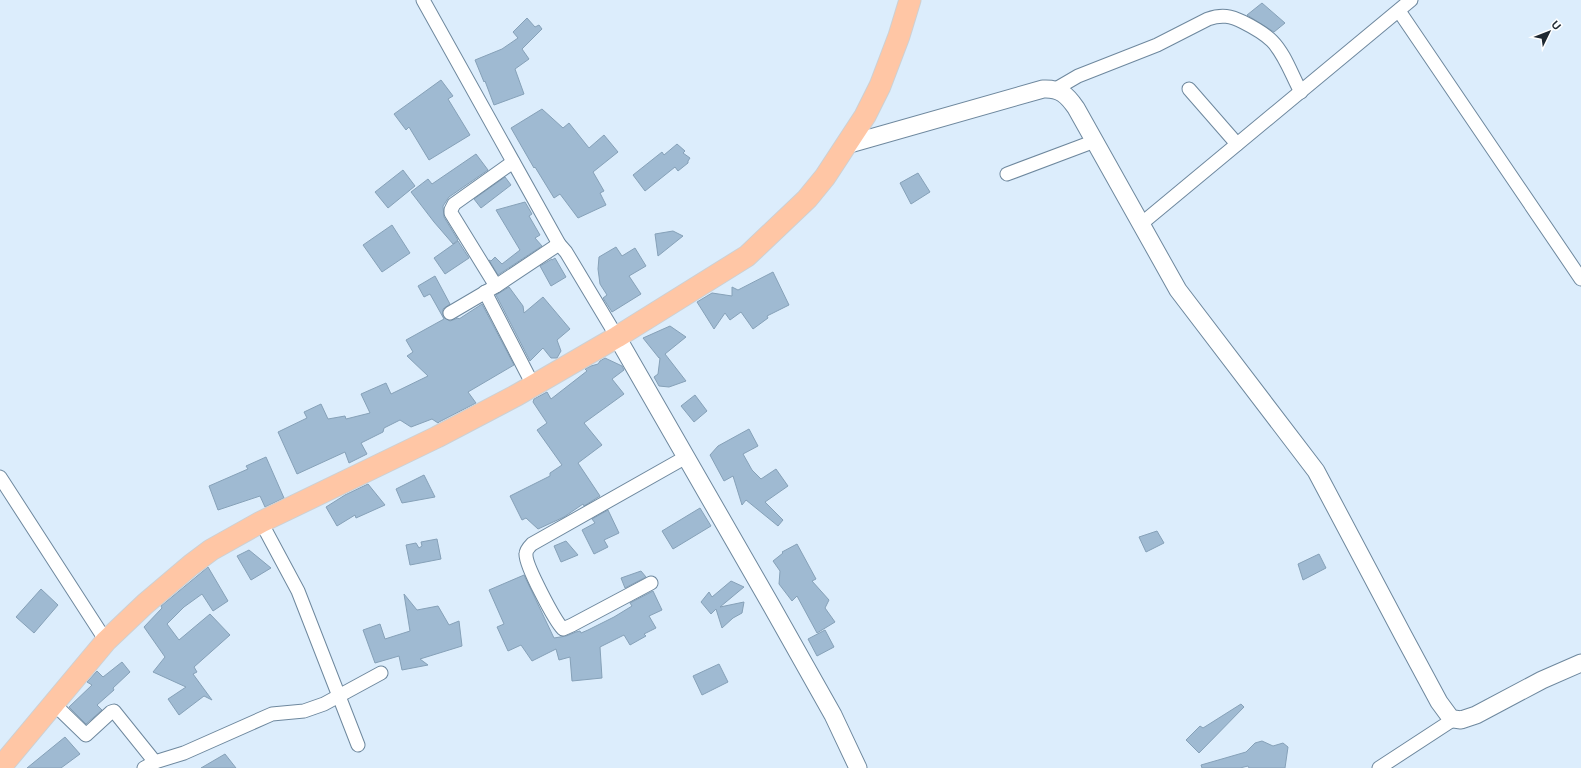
<svg xmlns="http://www.w3.org/2000/svg" width="1581" height="768" font-family="Arial,sans-serif">
<style>
.building{fill:#9fbad2;stroke:#86a1b8}
.lines{fill:none;stroke-linecap:round;stroke-linejoin:round}
.minor-casing{stroke:#6e889e;stroke-width:15}
.tertiary-casing{stroke:#6e889e;stroke-width:19}
.primary-casing{stroke:#ced0d2;stroke-width:23}
.minor{stroke:#fff;stroke-width:13}
.tertiary{stroke:#fff;stroke-width:17}
.primary{stroke:#ffc6a5;stroke-width:21}
</style>
<rect width="100%" height="100%" fill="#dcedfc"/>
<g class="building">
<path d="M1262 3 1285 23 1274 32 1247 15Z"/>
<path d="M527 18 535 27 539 25 542 29 522 49 529 59 515 69 524 94 494 105 485 81 484 82 475 60 502 49 518 38 513 32Z"/>
<path d="M441 80 453 96 448 99 470 135 429 160 409 127 406 130 394 114Z"/>
<path d="M542 109 563 128 569 123 589 148 604 135 618 152 593 172 604 191 600 193 606 205 578 218 560 194 554 198 535 167 534 168 511 128Z"/>
<path d="M677 144 685 151 683 153 690 158 688 161V163L678 171 675 167 645 191 633 175 662 152 664 155Z"/>
<path d="M476 154 488 170 449 197 443 206 444 217 458 240 453 244 434 222 411 192 428 179 432 184Z"/>
<path d="M403 170 415 186 388 208 375 192Z"/>
<path d="M918 173 930 192 911 204 900 183Z"/>
<path d="M505 177 511 185 481 208 474 199Z"/>
<path d="M525 202 532 214 529 216 540 235 535 238 542 246 498 275 489 260 491 261 495 257 502 264 520 250 496 210Z"/>
<path d="M392 225 410 253 382 272 363 245Z"/>
<path d="M673 231 683 236 658 256 655 234Z"/>
<path d="M458 241 469 258 445 274 434 258Z"/>
<path d="M616 247 622 256 635 248 646 266 629 276 641 294 612 312 603 298 607 295 600 284 598 269 599 257Z"/>
<path d="M555 258 566 277 551 286 540 266 552 259V260Z"/>
<path d="M773 272 789 305 767 316 768 318 753 329 741 312 730 320 725 313 714 329 697 302 712 293 732 296V287L738 290Z"/>
<path d="M435 276 450 304 443 309V317L450 321 458 318 459 319 482 304 514 365 468 392 476 403 439 422 438 423 432 419 411 427 400 420 384 428 383 432 361 443 367 454 349 463 345 452 297 474 278 432 307 418 304 412 321 404 328 419 345 416 346 419 370 413 361 394 386 383 391 394 428 376 407 356 413 352 406 340 444 319 430 294 424 297 418 286Z"/>
<path d="M509 287 523 306 524 313 543 297 570 329 557 340 561 351 557 358H551L543 348 530 361 496 295Z"/>
<path d="M670 326 686 337 665 354 686 381 669 387 659 386 654 377 658 374 660 358H659L643 338Z"/>
<path d="M605 358 622 366 624 370 612 379 624 394 584 423 602 445 578 463 600 496 584 506 583 504 564 517 538 529 526 518 522 520 510 496 550 476V473L562 465 537 430 547 423 533 402 534 399 547 392 551 399 587 371 585 369 591 366 598 364 600 361Z"/>
<path d="M695 395 707 411 694 422 681 406Z"/>
<path d="M749 429 758 446 743 454 752 470 761 479 776 469 788 486 765 502 783 520 778 526 746 500 742 505 733 476 724 481 710 455 718 446Z"/>
<path d="M266 457 284 498 265 507 260 496 218 510 209 486 248 469 246 466Z"/>
<path d="M424 475 435 497 402 503 396 489Z"/>
<path d="M368 484 385 505 356 518 355 515 337 526 326 507 345 495Z"/>
<path d="M700 508 711 526 673 549 662 531Z"/>
<path d="M608 510 619 533 604 540 608 547 594 554 582 530 595 523 592 519Z"/>
<path d="M1157 531 1164 543 1146 552 1139 537Z"/>
<path d="M437 539 441 559 410 565 406 545 416 543 419 548 422 546 421 542Z"/>
<path d="M566 541 578 555 561 562 554 546Z"/>
<path d="M797 544 816 579 812 581 829 600 825 608 835 622 817 633 797 596 792 601 779 584 780 571 773 561 783 553 782 552Z"/>
<path d="M249 550 271 568 251 580 237 556Z"/>
<path d="M1319 554 1326 568 1303 580 1298 564Z"/>
<path d="M208 567 228 601 213 611 202 594 184 607 167 624 179 640 210 614 230 635 194 667 197 672 193 674 212 700 204 696 179 715 168 699 186 687 153 672 165 657 144 627 162 608 161 606Z"/>
<path d="M641 571 646 577 625 588 621 578Z"/>
<path d="M524 575 554 638 566 636 576 632 580 631 581 633 588 630 614 617 632 606 630 603 653 591 662 610 649 616 656 628 644 634 646 636 630 645 624 635 600 647 602 678 572 681 570 657 559 660 556 649 532 661 521 645 508 651 497 627 504 624 489 590Z"/>
<path d="M731 581 744 587 720 607 744 602 742 613 733 618 722 628 716 609 711 614 701 602 709 592 712 597Z"/>
<path d="M41 589 58 605 34 633 16 617Z"/>
<path d="M404 594 417 610 438 606 449 625 459 621 462 646 420 659 428 665 402 670 399 656 375 663 363 630 380 624 385 639 410 631Z"/>
<path d="M825 630 834 647 817 656 808 639Z"/>
<path d="M122 662 130 672 113 688 114 690 97 705 102 710 86 724 69 707 92 685 87 682 97 671 103 677Z"/>
<path d="M719 664 728 682 702 695 693 676Z"/>
<path d="M1241 704 1244 707 1199 753 1186 740 1200 726 1203 728Z"/>
<path d="M65 737 80 754 61 768H27Z"/>
<path d="M1262 741 1273 746 1283 743 1288 747 1285 768H1249L1248 766 1240 768H1202L1201 765 1246 752 1255 743Z"/>
<path d="M225 754 236 768H201Z"/>
</g>
<g class="lines">
<defs>
<g id="minor">
<path d="M423 0 559 244 566 252 617 337"/>
<path d="M1399 11 1581 279"/>
<path d="M1189 89 1237 144"/>
<path d="M1054 90 1078 76 1157 45 1208 19C1222 14 1231 16 1243 22 1253 27 1264 33 1272 41 1285 54 1292 76 1301 92"/>
<path d="M1007 174 1095 141"/>
<path d="M1141 224 1411 0"/>
<path d="M496 286 451 213V210L454 204 513 162"/>
<path d="M485 292 533 385"/>
<path d="M450 313 496 286 559 244"/>
<path d="M0 477 106 641"/>
<path d="M261 522 298 591 358 745"/>
<path d="M651 583 572 625 563 629C555 621 525 565 526 554 526 550 529 547 532 544L686 457"/>
<path d="M53 703 86 735 111 712 114 711 155 762"/>
<path d="M144 768 155 762 184 753 272 714 304 711 324 704 381 673"/>
<path d="M1379 768 1454 719"/>
</g>
<g id="tertiary">
<path d="M846 145 1043 89C1060 88 1067 95 1076 108L1178 290 1316 471 1404 637 1439 702 1450 717 1454 719 1461 720 1476 715 1542 680 1581 663"/>
<path d="M617 337 771 605 833 715 858 768"/>
</g>
<path id="primary" d="M0 768 106 641 145 604 191 565 211 550 261 522 437 437 517 395 617 337 747 256 807 199 825 177 865 116 880 86 899 36 910 0"/>
</defs>
<use href="#minor" class="minor-casing"/>
<use href="#tertiary" class="tertiary-casing"/>
<use href="#primary" class="primary-casing"/>
<use href="#minor" class="minor"/>
<use href="#tertiary" class="tertiary"/>
<use href="#primary" class="primary"/>
</g>
<g transform="translate(1549 32) rotate(47)" stroke="#ffffff" stroke-width="3" paint-order="stroke">
<path d="M0-3L7 15L0 10L-7 15Z" fill="#1e2831"/>
<text y="-6" font-size="11" font-weight="bold" text-anchor="middle" fill="#1e2831">U</text>
</g>
</svg>
